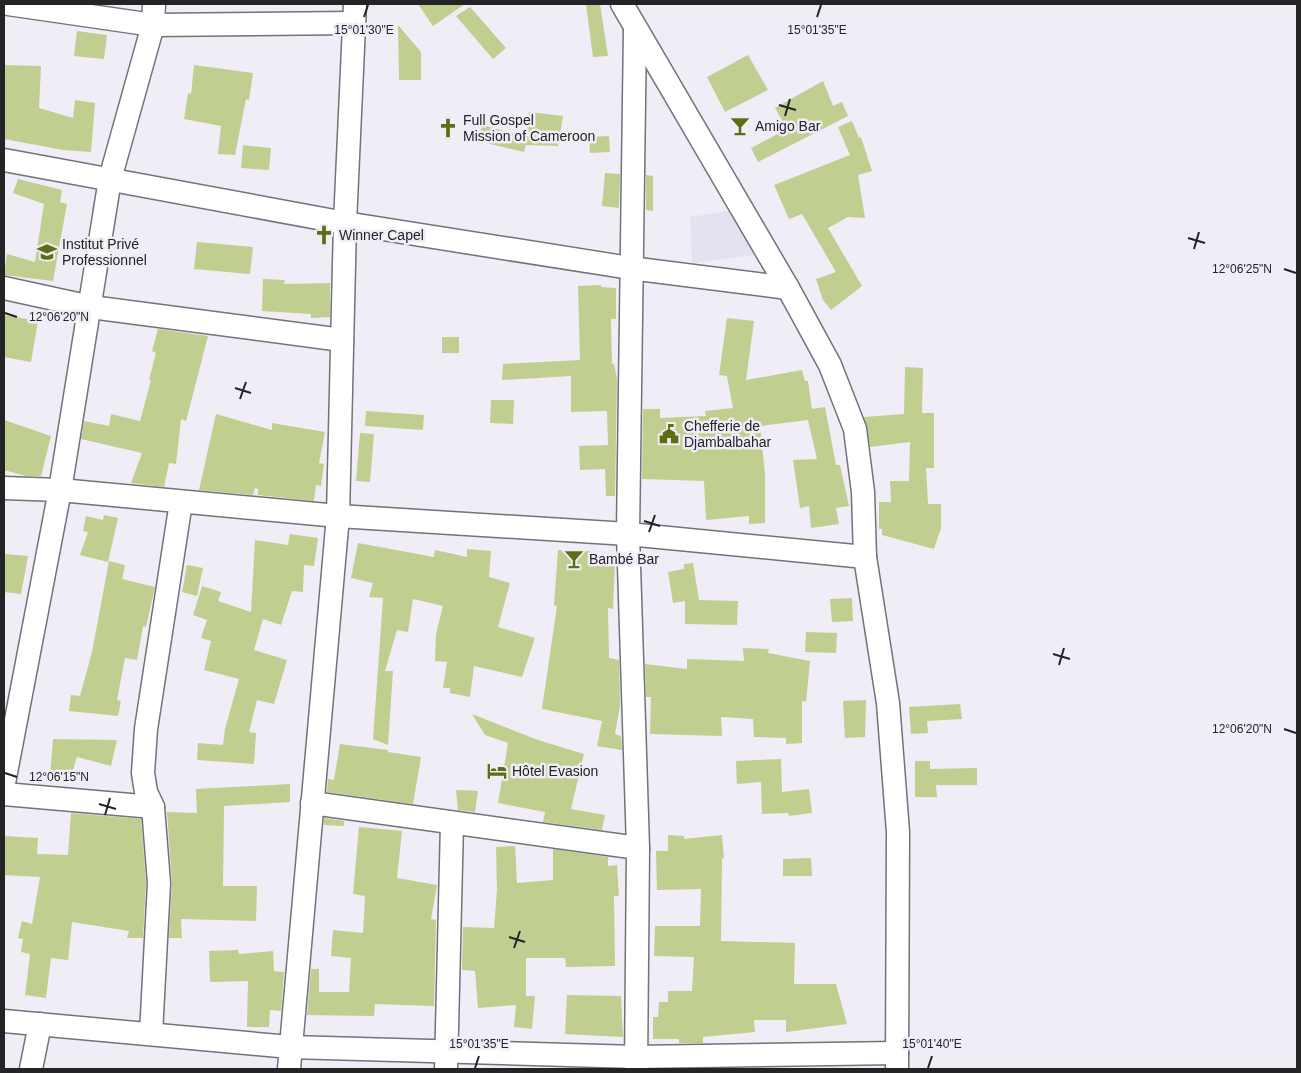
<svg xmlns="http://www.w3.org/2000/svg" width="1301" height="1073" font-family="Arial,sans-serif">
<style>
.built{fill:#e6e1f1}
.building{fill:#c0ce8f}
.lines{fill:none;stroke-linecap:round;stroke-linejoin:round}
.street-casing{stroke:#737179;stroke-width:25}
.street{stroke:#fff;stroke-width:22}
.ticks{fill:none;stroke:#242326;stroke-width:2}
.labels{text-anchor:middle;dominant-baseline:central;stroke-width:5;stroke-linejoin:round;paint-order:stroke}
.poi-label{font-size:14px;fill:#242326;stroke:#f0edf7;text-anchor:start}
.ticks-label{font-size:12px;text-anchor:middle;fill:#242326;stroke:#f0edf7;stroke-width:5;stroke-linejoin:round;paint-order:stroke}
</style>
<rect width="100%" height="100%" fill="#f0edf7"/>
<path class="built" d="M733 210 757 255 692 263 690 217Z"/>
<g class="building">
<path d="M418 4H465L433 26Z"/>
<path d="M586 4H600L608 56 593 57Z"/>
<path d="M470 7 506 48 493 59 456 16Z"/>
<path d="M398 25 421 52V80H399Z"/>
<path d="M77 31 107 35 104 59 74 56Z"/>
<path d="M748 55 768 90 725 112 707 77Z"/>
<path d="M4 65 41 66 39 108 73 118 75 100 95 103 91 152 63 150 4 139Z"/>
<path d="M194 65 253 73 249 100 246 99 235 155 218 154 221 126 184 119 188 93 191 94Z"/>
<path d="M823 81 833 106 842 102 848 116 758 162 751 148 787 129 775 108Z"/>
<path d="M529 112 563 116 558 146 526 145 524 152 478 141 482 125 525 136Z"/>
<path d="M852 121 859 138 861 137 872 171 858 175 865 218 848 217 828 228 862 286 831 310 823 300 816 279 836 272 802 214 789 219 774 185 850 155 838 127Z"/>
<path d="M609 136 610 152 590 153 589 137Z"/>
<path d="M243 145 271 148 269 170 241 168Z"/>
<path d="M605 173 620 174 619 208 602 206Z"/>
<path d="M646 175 653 176V211L646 210Z"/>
<path d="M18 179 62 190 60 202 67 204 53 281 4 275 7 254 35 262 44 204 13 193Z"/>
<path d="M197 242 253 247 250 274 194 269Z"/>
<path d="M263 279 285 280 284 284 330 283V317L311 318V314L262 311Z"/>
<path d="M601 285V287L616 288V319H611L612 364H614L617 379 615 496H606L605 469 580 470 579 446 608 445 607 411 571 412V376L502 380 503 364 580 360 578 286Z"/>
<path d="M4 315 38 321 31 362 4 357Z"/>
<path d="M727 318 754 321 746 380 802 370 805 381H808L812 409 825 407 836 465H840L849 506 836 508 839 524 811 528 809 506 800 508 793 460 817 459 808 420 760 426 765 474V523L749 524V516L706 520 704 481 642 479 643 409H660V418L706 416 705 411 733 408 727 376 719 375Z"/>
<path d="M158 329 208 336 186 421 181 419 176 464 169 463 164 487 131 483 142 453 81 439 84 421 109 426 111 414 140 421 151 380H149L156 353 152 351Z"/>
<rect x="442" y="337" width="17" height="16"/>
<path d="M905 367 923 368 922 413H934V468H926L928 504H941V528L934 549 882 535V529H879V502H891L890 481H909L910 442 870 447 864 417 904 414Z"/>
<path d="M491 400H514L513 424 490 423Z"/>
<path d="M366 411 424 415 423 430 365 426Z"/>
<path d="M216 414 272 430V423L325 432 319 463 324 464 321 486 316 485 314 501 258 495V489L255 488 253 495 199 490Z"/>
<path d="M4 420 51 436 41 476H26L4 470Z"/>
<path d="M360 433 374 434 370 482 356 481Z"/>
<path d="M104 515 118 518 108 562 80 555 88 532 83 531 86 516 103 520Z"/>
<path d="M290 534 318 538 314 566 304 565 303 592 292 591 281 625 263 619 254 650 287 660 274 704 257 700 249 732 256 733 254 764 197 760 198 743 223 745 225 729 239 679 204 670 211 641 201 638 207 620 193 615 202 586 221 592 218 601 251 612 255 540 288 545Z"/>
<path d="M358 543 434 557 435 550 467 557V549L491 551 489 577 510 583 498 627 535 638 522 677 474 666 470 697 450 693V688H443L447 662 435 661 436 634 443 606 413 599 408 632 397 630 385 671H393L388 745 373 739 383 598 369 597 373 583 351 578Z"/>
<path d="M558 550 590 551V559L615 561 613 609 608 608 609 658 619 660 620 706 615 734 621 736 622 750 597 746 602 721 542 709 557 606 554 605Z"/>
<path d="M4 554 28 556 21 594 4 592Z"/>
<path d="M109 561 125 565 122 579 155 587 146 627 143 626 137 660 125 658 117 700 121 701 118 716 69 711 71 695 80 696 92 652Z"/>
<path d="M693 563 699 600 738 601 737 625 685 624V601L673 603 668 572 684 569V564Z"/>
<path d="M187 565 203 568 197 596 182 592Z"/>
<path d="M852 598 853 621 832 622 830 599Z"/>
<path d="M806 632 837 633 836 653 805 652Z"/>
<path d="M743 648 769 649 768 653 810 661 806 702 802 701V743L786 744V738L754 737 753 719 721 717 722 736 650 734 651 697H646L645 664 687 669V659L744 661Z"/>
<path d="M866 700 865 737 845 738 843 701Z"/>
<path d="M960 704 962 719 927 721 928 733 911 734 909 707Z"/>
<path d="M472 714 538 740 584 754 571 809 605 815 602 830 543 822 545 812 498 803 508 743 485 735Z"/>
<path d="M53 739 117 740 111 766 77 757 70 780 50 778Z"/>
<path d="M340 744 388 750V752L421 757 413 804 327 792 328 779 334 780Z"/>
<path d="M781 759 782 792 809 789 812 813 789 816 788 813 762 814 761 782 737 784 736 761Z"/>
<path d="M915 761H930V769L977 768V785H936L937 797H915Z"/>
<path d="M290 784V802L224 806 223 886H257L256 921 181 919 182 938H169L172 882 167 812 197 813 196 789Z"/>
<path d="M456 790 478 791 475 812 458 810Z"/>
<path d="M71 813 141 819 146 883 143 938H127L129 931 72 922 68 960 51 958 46 998 25 995 30 954 21 952 23 939 18 938 22 921 32 924 40 877 4 875V836L38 838 37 854 68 855Z"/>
<path d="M324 818 344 821V826L324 825Z"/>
<path d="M359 827 402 831 397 878 437 885 431 919 436 920 434 1006 375 1004 374 1016 307 1015 311 969H319V992H349L351 958 331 956 333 930 363 933 365 896 353 894Z"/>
<path d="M668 835 684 836V839L722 835 724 858 722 859 721 941 795 943 794 984H836L847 1024 786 1032V1020H754L755 1032 703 1037V1043H679V1039H653V1017H658L659 1002H668V991H692L694 957 654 956 655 926H700L701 889 657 890 656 851H668Z"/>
<path d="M515 846 517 883 553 880V849L608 857V866L617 865 619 896H614L615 966 566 967 565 958H526V996H535L532 1029 514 1027 516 1005 478 1008 475 971 462 970 463 927 494 928 497 890 496 847Z"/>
<path d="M811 858 812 876H783V859Z"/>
<path d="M238 950 239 954 273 951 274 971 284 972 281 1011 270 1010 269 1027H247L248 981 210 982 209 951Z"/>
<path d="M567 995 621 996 623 1037 565 1034Z"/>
</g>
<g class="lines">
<defs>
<g id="street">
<path d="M8 4 153 25 354 23"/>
<path d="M622 4 788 288 830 365 855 429 863 492 865 557 888 703 898 832 897 1069"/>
<path d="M635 29 628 534 638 848 636 1069"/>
<path d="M4 160 345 223 630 268 788 288"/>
<path d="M4 288 91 307 342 340"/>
<path d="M4 488 60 490 338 516 628 534 865 557"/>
<path d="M4 783 60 490 110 179 153 25 154 4"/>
<path d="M4 794 153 807"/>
<path d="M312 803 638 848"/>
<path d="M4 1021 290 1047 636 1057 897 1053"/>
<path d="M151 1034 159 883 153 807 146 792 143 773 146 729 181 502"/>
<path d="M31 1069 40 1024"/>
<path d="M289 1069 338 516 345 223 355 4"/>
<path d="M446 1069 452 823"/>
</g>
</defs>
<use href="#street" class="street-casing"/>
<use href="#street" class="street"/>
</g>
<path class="ticks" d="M364 17 368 5M817 17 821 5M779 105 796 110M785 116 790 99M1188 238 1205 243M1194 249 1199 232M1284 269 1296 273M5 313 17 317M235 388 251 393M240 399 246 382M644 521 660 526M649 532 655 515M1053 654 1070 659M1059 665 1064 648M1284 729 1296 733M5 773 17 777M99 804 116 809M105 815 110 798M509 937 525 942M514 948 520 931M475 1068 479 1056M928 1068 932 1056"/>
<defs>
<symbol id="bar-bare" viewBox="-9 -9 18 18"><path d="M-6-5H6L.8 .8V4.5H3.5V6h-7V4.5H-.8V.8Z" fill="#606d17" stroke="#f0edf7" stroke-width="2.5" paint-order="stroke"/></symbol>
<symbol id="church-bare" viewBox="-9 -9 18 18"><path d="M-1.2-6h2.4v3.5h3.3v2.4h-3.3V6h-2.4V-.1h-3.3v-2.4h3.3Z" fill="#606d17" stroke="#f0edf7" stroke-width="2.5" paint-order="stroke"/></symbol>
<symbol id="university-bare" viewBox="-9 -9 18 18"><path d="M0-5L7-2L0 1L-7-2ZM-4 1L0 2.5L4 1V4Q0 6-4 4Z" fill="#606d17" stroke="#f0edf7" stroke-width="2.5" paint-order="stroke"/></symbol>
<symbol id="civic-bare" viewBox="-9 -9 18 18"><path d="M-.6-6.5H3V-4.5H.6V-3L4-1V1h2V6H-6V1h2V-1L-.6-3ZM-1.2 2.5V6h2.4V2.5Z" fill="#606d17" stroke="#f0edf7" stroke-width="2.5" paint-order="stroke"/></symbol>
<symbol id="hotel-bare" viewBox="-9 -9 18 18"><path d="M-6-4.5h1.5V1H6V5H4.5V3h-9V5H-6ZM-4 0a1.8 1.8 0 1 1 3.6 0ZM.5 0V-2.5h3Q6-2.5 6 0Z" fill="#606d17" stroke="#f0edf7" stroke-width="2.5" paint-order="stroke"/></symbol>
</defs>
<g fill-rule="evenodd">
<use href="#bar-bare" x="726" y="112" width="28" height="28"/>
<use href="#church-bare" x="434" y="114" width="28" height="28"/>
<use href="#church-bare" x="310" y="221" width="28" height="28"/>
<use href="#university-bare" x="33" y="238" width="28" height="28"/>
<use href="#civic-bare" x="655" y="420" width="28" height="28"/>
<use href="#bar-bare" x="560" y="545" width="28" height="28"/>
<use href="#hotel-bare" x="483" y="757" width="28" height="28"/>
</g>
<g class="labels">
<g class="poi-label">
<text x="463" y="120">Full Gospel<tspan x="463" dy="16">Mission of Cameroon</tspan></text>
<text x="755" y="126">Amigo Bar</text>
<text x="339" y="235">Winner Capel</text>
<text x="62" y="244">Institut Privé<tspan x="62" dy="16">Professionnel</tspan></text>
<text x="684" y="426">Chefferie de<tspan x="684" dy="16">Djambalbahar</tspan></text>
<text x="589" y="559">Bambé Bar</text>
<text x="512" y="771">Hôtel Evasion</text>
</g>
</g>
<g class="ticks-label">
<text x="364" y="34">15°01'30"E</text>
<text x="817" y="34">15°01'35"E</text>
<text x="1242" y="273">12°06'25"N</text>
<text x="59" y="321">12°06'20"N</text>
<text x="1242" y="733">12°06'20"N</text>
<text x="59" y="781">12°06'15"N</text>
<text x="479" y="1048">15°01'35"E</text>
<text x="932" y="1048">15°01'40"E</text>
</g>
<rect width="1301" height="1073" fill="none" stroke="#242326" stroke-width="10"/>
</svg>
